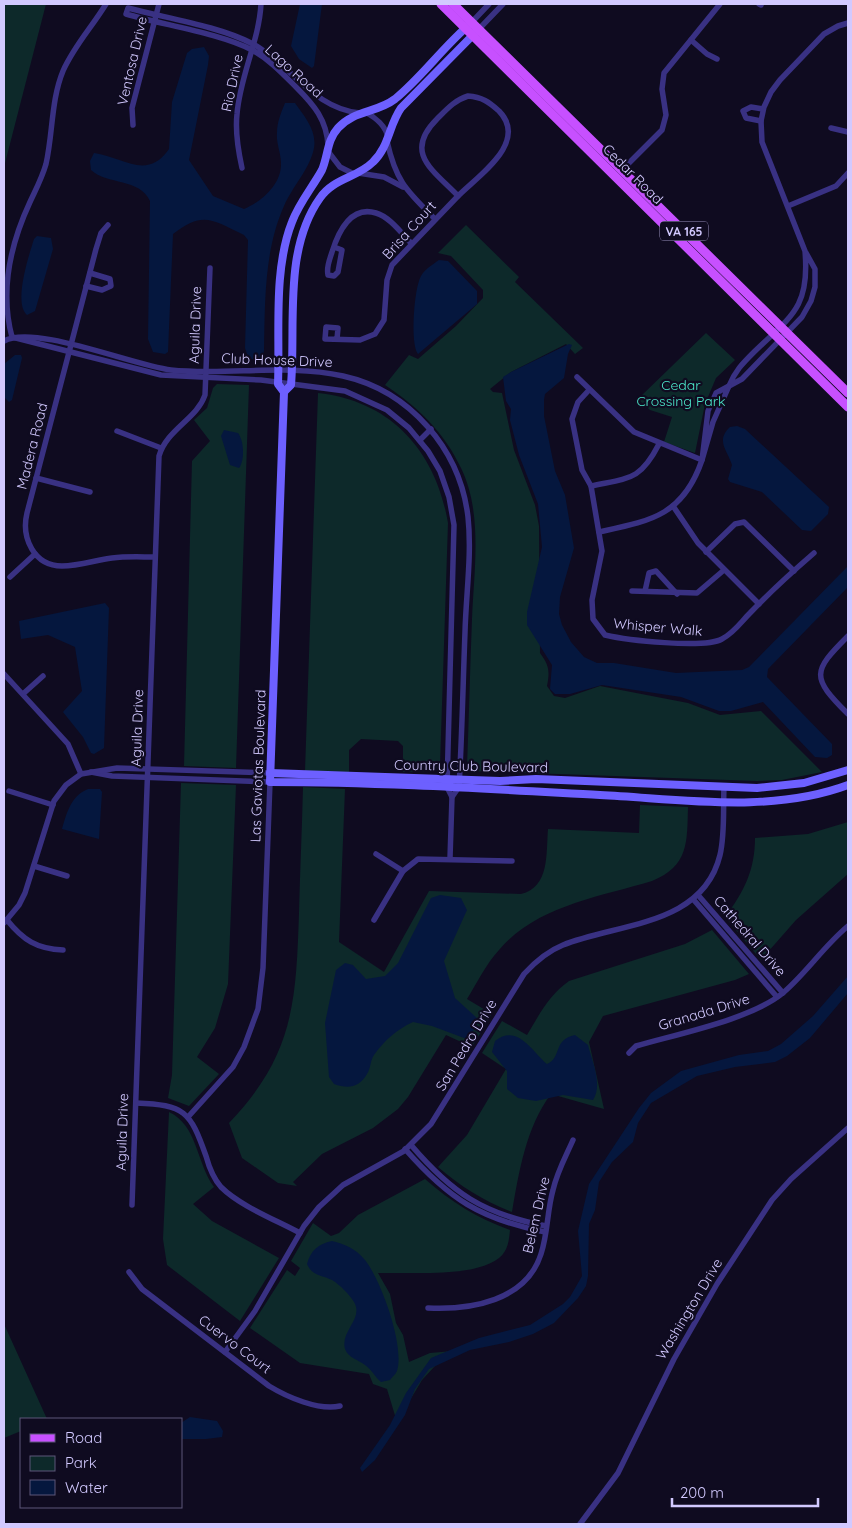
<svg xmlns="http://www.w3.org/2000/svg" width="852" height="1528" font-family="Quicksand,sans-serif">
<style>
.green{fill:#0d292a}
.water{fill:#05173e}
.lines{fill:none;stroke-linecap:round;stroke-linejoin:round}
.street{stroke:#393183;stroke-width:5.5}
.secondary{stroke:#6d60ff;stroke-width:8}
.primary{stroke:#c750ff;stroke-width:9}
.labels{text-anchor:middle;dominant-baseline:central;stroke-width:4.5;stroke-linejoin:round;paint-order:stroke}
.shield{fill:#0f0b20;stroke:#9890bc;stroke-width:1}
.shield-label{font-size:12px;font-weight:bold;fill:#d2c9ff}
.street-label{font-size:14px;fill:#d2c9ff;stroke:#0f0b20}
.park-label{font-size:14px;fill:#4ce8ca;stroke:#0f0b20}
</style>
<rect width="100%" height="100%" fill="#0f0b20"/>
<g class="green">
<path d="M4 4H46L4 167Z"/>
<path d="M466 225 519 277 515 282 583 348 575 354 566 344 511 372 490 389 493 392 502 393 514 450 535 505 539 526 540 653C549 665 550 671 547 686L554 696 565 698 600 686 688 703 720 715 761 711 822 772 782 780 757 781 470 771 467 767C469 718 470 668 472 619 474 570 483 513 461 468 444 432 418 407 385 385L409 355 418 359 456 326 483 298V290L451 256 438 253Z"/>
<path d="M706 333 735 360 716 378 705 404 695 453 664 442 672 417 650 410 638 399Z"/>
<path d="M217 384 249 385 236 768 184 766 192 461 210 441 194 420 207 408 213 388Z"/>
<path d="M318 393C392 401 436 452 448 523L440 765 433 771 403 772V746L398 741 361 739 349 750V772L305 771Z"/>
<path d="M181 783 236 785 228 984 215 1028 197 1057 219 1074 189 1106 168 1098 172 1075Z"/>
<path d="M303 787 345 789 339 942 384 972 429 891 521 894C550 887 546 853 548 829L639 833 640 805 688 807C687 842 689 866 652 881 599 897 536 906 499 950 486 964 477 983 467 999L492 1014 472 1047 446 1035 408 1097 398 1109 373 1128 322 1154 293 1182 297 1186 278 1183 242 1158 229 1123C294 1055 296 1002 299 913 300 871 302 829 303 787Z"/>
<path d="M848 822V874L796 920 761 960 725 917C744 892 755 870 755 838L808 834Z"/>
<path d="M712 930 749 974 735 980 603 1016 589 1042 604 1109 551 1094C526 1127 519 1172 512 1212 484 1201 461 1187 438 1167L467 1135 506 1069 482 1053 502 1021 527 1035C539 1015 549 995 569 981L685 944Z"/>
<path d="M169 1112C198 1126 196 1162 214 1187L193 1204 212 1221 279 1258 240 1321 167 1265 163 1239Z"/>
<path d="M425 1179C451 1202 477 1218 510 1230 509 1240 508 1251 499 1258 474 1278 410 1272 378 1273L390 1294 396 1323 403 1335 409 1362 430 1353 464 1350 435 1366 422 1380 397 1422 387 1389 373 1384 369 1374 300 1363 250 1328 287 1270 295 1276 300 1268 291 1261 313 1223 331 1236 339 1233 358 1215Z"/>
<path d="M4 1324 47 1419H21V1431L4 1438Z"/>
</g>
<g class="water">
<path d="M300 4H322L314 66 312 68 299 59 291 46Z"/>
<path d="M204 47 209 56 208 65 189 160 213 196 244 209C261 202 282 184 281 163 281 153 276 143 277 133 277 122 281 113 285 103H295C304 116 317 130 314 148 310 169 292 187 284 206 264 251 265 302 264 350L263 357C258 361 253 360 248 357L245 348 248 240 244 235C211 219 203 211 173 234L168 352 165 354 153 352 148 339 150 201C140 178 107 185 91 170L90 161 94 153C123 157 147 181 169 149L172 102 187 53 192 49Z"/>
<path d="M37 236 51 238 53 249 35 311 27 315C13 303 29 255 34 239Z"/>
<path d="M439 260 448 261 477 291V304L418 354C410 344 414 288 421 276 425 269 432 265 439 260Z"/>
<path d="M569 344 572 345 568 354 564 378 545 394 544 400V416L555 471 565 495 574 548 560 597 559 614 562 625 571 642 584 657 597 663H614L676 673 742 670 749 667 848 566V587L768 669 767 677 832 744V755L827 758 815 757 763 702 731 711H719L681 697 602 685 570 694H555L550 689 552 665 527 625V612L542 547 538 504 519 455 510 420 511 409 506 401 503 377 511 372Z"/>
<path d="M15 355H21L22 358 12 400 9 402 4 397V364Z"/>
<path d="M737 426 745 429 829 507 828 514 811 531 802 530 762 492 730 482 728 479 732 465C728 451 715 441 730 427Z"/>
<path d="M224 430 238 433C244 441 245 460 239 468L230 465 221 436Z"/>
<path d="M105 603 109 608 104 748 94 754 91 753 83 737 63 712 82 691 75 647 48 635 21 639 19 621Z"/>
<path d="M88 789H100L102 792 99 839 62 829C67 812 71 796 88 789Z"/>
<path d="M440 895 461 898 467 910 444 961 455 998 478 1019 476 1027 468 1038H464L432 1026 413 1022C396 1030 385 1040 374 1055 370 1061 371 1068 367 1074 359 1088 348 1089 334 1084L329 1077 325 1023 336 970 345 963 353 965 366 979 385 976 398 963 431 898Z"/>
<path d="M848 976V993L810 1038 787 1056 775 1062 735 1067 697 1076 651 1103 638 1123 633 1142 612 1162 599 1182 595 1210 589 1224 588 1276 586 1286 578 1298 554 1323 533 1334 509 1342 470 1350 429 1369 415 1389 405 1415 375 1460 362 1472 360 1468 390 1425 406 1393 431 1358 479 1338 530 1325 563 1304 570 1297 582 1276 578 1231 589 1184 639 1108 651 1093 681 1071 739 1055 768 1051 781 1044 813 1016Z"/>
<path d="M575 1035 588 1045C592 1061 603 1085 593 1100L563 1095 536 1101 518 1098 507 1089V1071L492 1052 495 1041C517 1023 532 1051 547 1064 562 1058 553 1039 575 1035Z"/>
<path d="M332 1241C345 1244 356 1249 365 1260 381 1280 405 1346 397 1371 396 1374 392 1377 390 1380L381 1382C375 1377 372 1370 365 1365 359 1360 348 1358 345 1349 340 1331 364 1319 354 1302 350 1295 339 1284 332 1280 322 1275 312 1276 307 1264 311 1250 318 1244 332 1241Z"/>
<path d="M190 1417 217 1421 223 1431 222 1437 206 1439H181V1423Z"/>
</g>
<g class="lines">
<g class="street">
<path d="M759 4 761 5"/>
<path d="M472 22 489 4"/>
<path d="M479 29 503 4"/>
<path d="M691 40 707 54 717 59"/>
<path d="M468 96C482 97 489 102 499 111 529 142 479 175 458 196 433 170 403 153 437 119 447 109 455 100 468 96Z"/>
<path d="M365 112C375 117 386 126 388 138"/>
<path d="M761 121 746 118 743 111 751 107 763 109"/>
<path d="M133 125 132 108 159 4"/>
<path d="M831 128 848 132"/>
<path d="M387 141C396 182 407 191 435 219"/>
<path d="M328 146C327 120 314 105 296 87 283 74 269 59 252 50 219 33 163 25 126 14L128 8C165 18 219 26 253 44 291 65 314 109 360 113"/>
<path d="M327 150 340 167 354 174"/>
<path d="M242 168C238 150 235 132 237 114 240 76 259 41 261 4"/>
<path d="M621 171 662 130 666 115 662 89 664 73 720 4"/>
<path d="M358 173 384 177 403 187"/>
<path d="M788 206 836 186 848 173"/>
<path d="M108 225 101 233 96 249 27 513C21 538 34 566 62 566 79 566 96 560 112 558 127 556 141 557 155 557"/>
<path d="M334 247 342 250 338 272 334 276 328 275C326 267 330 259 332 252 338 233 350 205 376 213 390 217 402 234 411 243"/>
<path d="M805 251C810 308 791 316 754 352 742 364 735 371 729 386L742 379 802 317 811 301 815 287V269L805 251 762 142 761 121 764 107 771 92 780 80 824 34 838 26 848 23"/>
<path d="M86 286 102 290 111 286 110 279 90 273"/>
<path d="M12 337 161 375 261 380 345 391 387 410 409 428 428 451 440 471 449 497 454 525 447 787 452 797 450 858"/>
<path d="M12 337C0 292 10 245 30 202 36 189 42 178 46 164 53 133 51 100 63 71 74 46 92 27 106 4"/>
<path d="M337 339 338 328 326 327 325 339 360 340 375 334 384 320 387 280 392 265 458 196"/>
<path d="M4 341C34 324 132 365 171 370 227 376 287 363 343 376 410 391 460 449 468 517 472 554 466 594 465 632 463 684 462 736 459 787L452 797"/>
<path d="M577 377 634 432 702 460C683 516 650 521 599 532"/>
<path d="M729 386 713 422 702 460 708 411 716 393Z"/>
<path d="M589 390 578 402 572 419 582 470 591 486 602 551 592 600 593 619 605 635C626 640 704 649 722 639 734 633 741 622 750 613 770 592 792 572 814 553"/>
<path d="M117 431 161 448"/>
<path d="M420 440 431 429"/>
<path d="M36 478 90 492"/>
<path d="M591 486C629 478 640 481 659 444"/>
<path d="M673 506 698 543 759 604"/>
<path d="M706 552 735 524 744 522 794 571"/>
<path d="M10 577 35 554"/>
<path d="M632 591 697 593 724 570"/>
<path d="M645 591 649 573 656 571 677 594"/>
<path d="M848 636C812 672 811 677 848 714"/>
<path d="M4 674 68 744 81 774"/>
<path d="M24 693 43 676"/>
<path d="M91 772 112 776 270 782 263 968 258 1009 244 1047 233 1067 188 1117"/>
<path d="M9 791 53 805"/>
<path d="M376 854 403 871"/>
<path d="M34 866 67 876"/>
<path d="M698 895 783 993"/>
<path d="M693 899 777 997"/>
<path d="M7 920C23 940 37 949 63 950"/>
<path d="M374 920 403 871 418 859 512 861"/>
<path d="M4 923 19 905 25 893 54 801 66 785 81 774 117 768 270 773"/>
<path d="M629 1053 636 1046C677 1034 753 1019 784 992 807 972 824 946 848 926"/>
<path d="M136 1103C185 1105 190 1111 206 1156 209 1167 213 1178 221 1187 240 1206 276 1220 300 1233"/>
<path d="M411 1145C452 1193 483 1214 546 1226"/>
<path d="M405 1149C449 1199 480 1219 545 1232"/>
<path d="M132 1205 159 456C167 429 197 419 205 395L210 268"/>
<path d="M129 1272 142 1289 269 1386C287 1397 319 1411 340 1406"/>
<path d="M428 1308C471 1310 526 1301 541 1254 548 1233 547 1211 553 1190 557 1172 566 1156 573 1140"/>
<path d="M225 1352 255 1311 304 1226 319 1207 343 1185 404 1151 431 1124 524 974C535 962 548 951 563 945 618 923 703 926 720 855 725 834 723 809 724 787"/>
<path d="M580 1524 618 1473 674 1359 717 1284 772 1200 791 1179 848 1128"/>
</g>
<g class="secondary">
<path d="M470 24C443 47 422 77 395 99 377 113 354 110 338 128 327 140 328 156 322 170 312 188 299 203 292 222 273 270 280 333 278 384L284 392 270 782C380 782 490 789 600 795 682 799 770 814 848 785"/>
<path d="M284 392 291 385C296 324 283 250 320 198 334 178 357 178 373 162 389 147 389 125 401 108L476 32"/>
<path d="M270 773 500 781 536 779 757 788 804 783 848 770"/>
</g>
<g class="primary">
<path d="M441 4 848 407"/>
<path d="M453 4 848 393"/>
</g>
</g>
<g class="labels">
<rect class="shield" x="660" y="221.5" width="48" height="19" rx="4"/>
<g class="shield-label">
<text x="684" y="231">VA 165</text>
</g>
<g class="street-label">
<text transform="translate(132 61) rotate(-77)">Ventosa Drive</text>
<text transform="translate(294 71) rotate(42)">Lago Road</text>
<text transform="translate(232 83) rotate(-78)">Rio Drive</text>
<text transform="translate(633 174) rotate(45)">Cedar Road</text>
<text transform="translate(409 230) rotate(-48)">Brisa Court</text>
<text transform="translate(195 325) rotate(-88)">Aguila Drive</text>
<text transform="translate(277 360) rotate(2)">Club House Drive</text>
<text transform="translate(32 446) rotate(-76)">Madera Road</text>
<text transform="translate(658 627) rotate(5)">Whisper Walk</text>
<text transform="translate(137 728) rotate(-88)">Aguila Drive</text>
<text transform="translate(258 766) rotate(-88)">Las Gaviotas Boulevard</text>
<text transform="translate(471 766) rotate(1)">Country Club Boulevard</text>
<text transform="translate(750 936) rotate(49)">Cathedral Drive</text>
<text transform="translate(704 1012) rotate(-17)">Granada Drive</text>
<text transform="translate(466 1045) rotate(-59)">San Pedro Drive</text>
<text transform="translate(122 1132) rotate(-88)">Aguila Drive</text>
<text transform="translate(536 1215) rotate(-77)">Belem Drive</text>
<text transform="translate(689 1309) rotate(-59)">Washington Drive</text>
<text transform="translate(235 1344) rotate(37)">Cuervo Court</text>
</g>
<g class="park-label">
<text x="681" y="385">Cedar<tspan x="681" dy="16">Crossing Park</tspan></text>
</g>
</g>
<rect width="852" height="1528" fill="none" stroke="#d2c9ff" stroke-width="10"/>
<rect x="20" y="1418" width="162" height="90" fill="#0f0b20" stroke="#5d5779"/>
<rect x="30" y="1434" width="25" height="8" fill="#c750ff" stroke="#5d5779"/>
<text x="65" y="1443" font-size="15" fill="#d2c9ff">Road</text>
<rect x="30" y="1456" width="25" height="15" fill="#0d292a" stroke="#5d5779"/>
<text x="65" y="1468" font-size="15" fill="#d2c9ff">Park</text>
<rect x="30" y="1480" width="25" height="15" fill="#05173e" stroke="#5d5779"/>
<text x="65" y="1493" font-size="15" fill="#d2c9ff">Water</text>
<path d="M672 1498v8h146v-8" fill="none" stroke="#d2c9ff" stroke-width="2.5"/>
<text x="680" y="1498" font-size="15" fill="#d2c9ff" stroke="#0f0b20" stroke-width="4" paint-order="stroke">200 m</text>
</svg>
